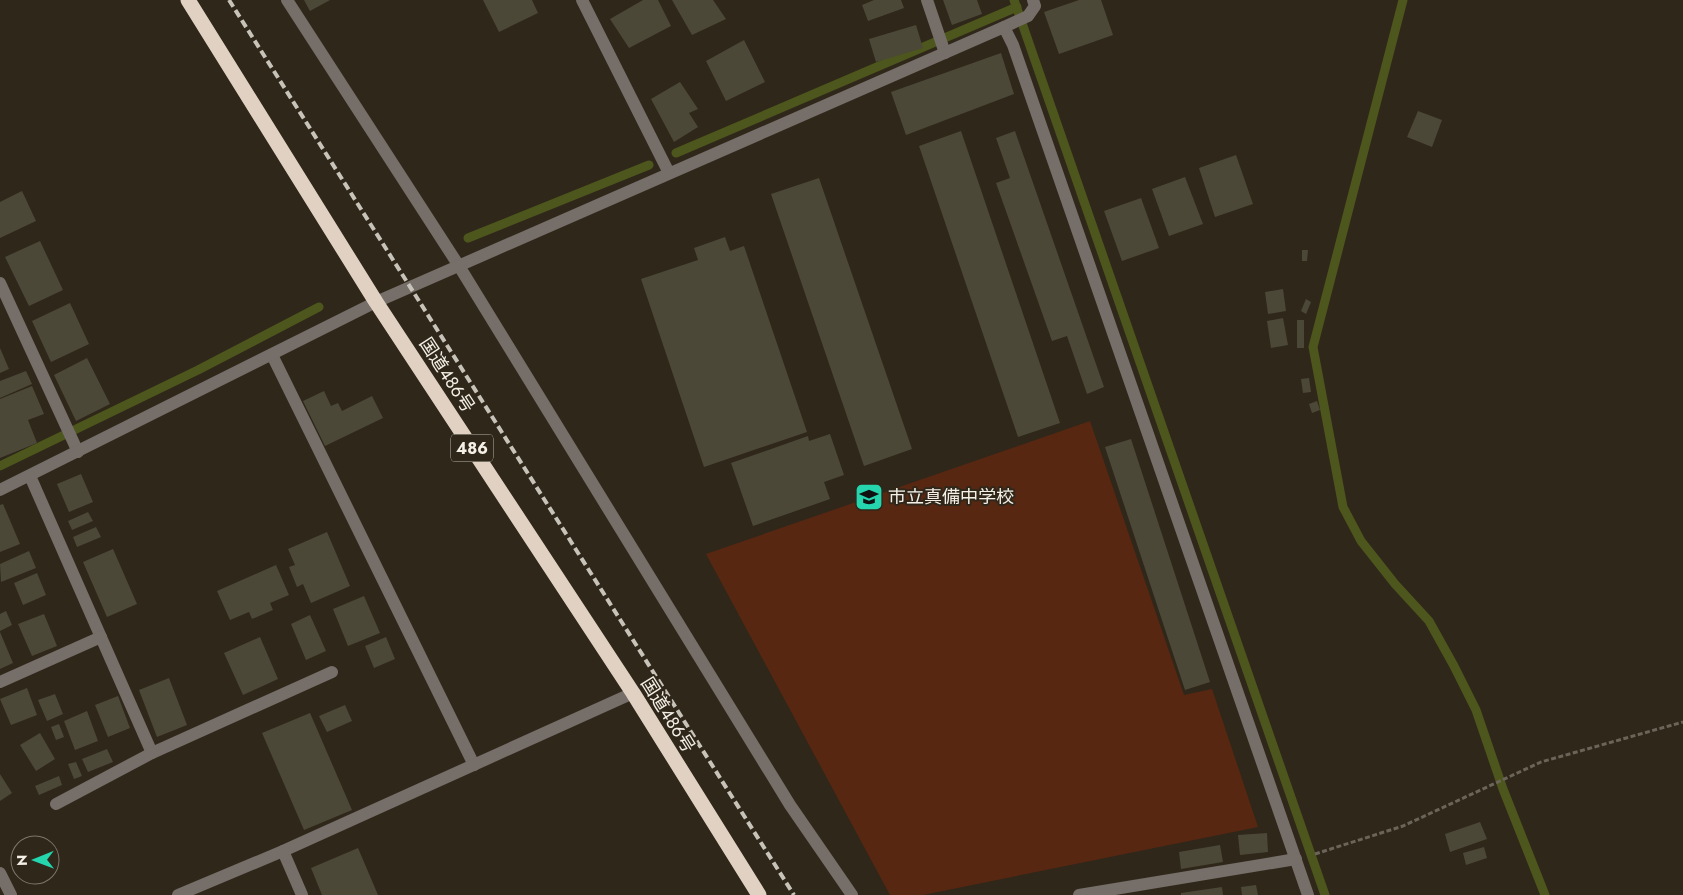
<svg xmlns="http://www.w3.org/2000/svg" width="1683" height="895" font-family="Jost,'Noto Sans JP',sans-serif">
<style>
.green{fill:#582712}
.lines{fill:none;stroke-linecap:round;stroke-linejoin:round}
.stream{stroke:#4d561c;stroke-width:9}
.building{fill:#4b4838}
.path{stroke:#6b6458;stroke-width:3;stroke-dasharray:5 2.5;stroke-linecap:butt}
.minor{stroke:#756e69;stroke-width:12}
.highway{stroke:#e1d1c3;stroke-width:15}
.rail{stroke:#c8c3b9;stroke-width:4;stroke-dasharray:8 4;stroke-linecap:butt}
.labels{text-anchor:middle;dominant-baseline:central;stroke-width:4;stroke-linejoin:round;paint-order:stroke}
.shield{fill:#2f271a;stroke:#bab4aa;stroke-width:1}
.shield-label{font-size:16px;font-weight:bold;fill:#f5f0e7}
.street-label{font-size:18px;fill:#f5f0e7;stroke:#2f271a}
.poi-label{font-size:18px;fill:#f5f0e7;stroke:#2f271a;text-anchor:start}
</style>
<rect width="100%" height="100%" fill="#2f271a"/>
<path class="green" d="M1090 421 1184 695 1212 689 1258 827 923 895H890L706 554Z"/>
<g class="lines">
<g class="stream">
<path d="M1014 0 1325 895"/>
<path d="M1403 0 1313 347 1343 507 1361 541 1395 584 1429 621 1454 666 1476 710 1503 789 1545 895"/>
<path d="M676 153 1017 7"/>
<path d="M468 238 649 165"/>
<path d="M0 466 198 370 319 307"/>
</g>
</g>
<g class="building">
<path d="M304 0H330L310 11Z"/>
<path d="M483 0H532L538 13 499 32Z"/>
<path d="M643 0H658L671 26 629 48 610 19Z"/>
<path d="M672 0H713L726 19 692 35Z"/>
<path d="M874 0H901L904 8 868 21 862 5Z"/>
<path d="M943 0H977L982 14 952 25Z"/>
<path d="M1079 0H1101L1113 35 1059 54 1044 12Z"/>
<path d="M916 25 923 48 876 62 869 39Z"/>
<path d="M744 40 765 82 726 101 706 61Z"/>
<path d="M1001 53 1014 94 906 135 891 92Z"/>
<path d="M680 82 698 109 689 113 698 127 674 142 651 99Z"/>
<path d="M1418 111 1442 120 1432 147 1407 137Z"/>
<path d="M961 131 1060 423 1018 437 919 146Z"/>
<path d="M1015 131 1104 387 1087 394 1067 336 1052 341 996 183 1010 178 996 138Z"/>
<path d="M1236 155 1253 204 1215 217 1199 168Z"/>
<path d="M1185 177 1203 224 1169 236 1152 189Z"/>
<path d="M819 178 912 449 864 466 771 194Z"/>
<path d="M22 191 36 221 0 238V202Z"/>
<path d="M1141 198 1159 248 1122 261 1104 211Z"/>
<path d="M725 237 730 251 744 246 807 432 704 467 641 279 698 260 694 248Z"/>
<path d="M40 241 63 290 29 306 5 257Z"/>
<path d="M1302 250H1308L1307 261H1302Z"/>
<path d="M1283 289 1286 311 1268 314 1265 292Z"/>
<path d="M1306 299 1311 302 1306 314 1301 311Z"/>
<path d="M70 303 89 344 51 362 32 321Z"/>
<path d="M1283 318 1288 345 1271 348 1267 321Z"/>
<rect x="1297" y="320" width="7" height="28"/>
<path d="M0 348 9 369 0 373Z"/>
<path d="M87 358 110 404 76 421 54 375Z"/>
<path d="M26 371 32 384 0 398V381Z"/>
<path d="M1309 378 1311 392 1303 393 1301 379Z"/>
<path d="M32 386 44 414 28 420 37 443 0 458V399Z"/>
<path d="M324 391 331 406 338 403 342 411 372 396 383 418 325 446 303 401Z"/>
<path d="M1317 401 1320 410 1312 413 1309 404Z"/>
<path d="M830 434 844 475 824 482 830 499 753 526 731 463 808 436 809 441Z"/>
<path d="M1131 439 1210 682 1185 690 1105 447Z"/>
<path d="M81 474 93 502 69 512 57 484Z"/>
<path d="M3 504 20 544 0 552V505Z"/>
<path d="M88 512 93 521 72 530 68 521Z"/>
<path d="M96 527 101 537 77 547 73 537Z"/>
<path d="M327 532 350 586 311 603 303 584 297 587 289 567 295 565 288 549Z"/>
<path d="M113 549 137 604 107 617 83 562Z"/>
<path d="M29 551 36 568 1 582 0 564Z"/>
<path d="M276 565 289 595 270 603 273 610 252 619 249 612 230 620 217 591Z"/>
<path d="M37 573 46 595 23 605 14 583Z"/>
<path d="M364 596 380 633 348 646 333 609Z"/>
<path d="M6 611 12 625 0 631V614Z"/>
<path d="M44 614 57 646 32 656 18 624Z"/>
<path d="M310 615 326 651 306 660 291 624Z"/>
<path d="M0 632 13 663 0 669Z"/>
<path d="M260 637 278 679 243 695 224 653Z"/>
<path d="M386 637 395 659 374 668 365 646Z"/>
<path d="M169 678 187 725 157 737 139 690Z"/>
<path d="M27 688 37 715 11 725 0 699Z"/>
<path d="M55 694 63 714 47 721 38 700Z"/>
<path d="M118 696 130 728 108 737 95 705Z"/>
<path d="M345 705 352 721 327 732 319 716Z"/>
<path d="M87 711 98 741 75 750 64 721Z"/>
<path d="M310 713 352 810 304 830 262 733Z"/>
<path d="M59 724 64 737 56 740 51 727Z"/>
<path d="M40 733 55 759 36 771 20 745Z"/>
<path d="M107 749 113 762 88 772 82 759Z"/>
<path d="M76 762 82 776 74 779 68 764Z"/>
<path d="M0 774 12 793 0 801Z"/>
<path d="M59 776 62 785 39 795 35 786Z"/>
<path d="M1480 822 1487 839 1450 852 1445 834Z"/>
<path d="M1267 833 1268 852 1240 855 1238 835Z"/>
<path d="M1220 845 1223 862 1181 869 1179 852Z"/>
<path d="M1484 847 1487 858 1466 865 1463 853Z"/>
<path d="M358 848 378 895H322L311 868Z"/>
<path d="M1256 885 1258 895H1242L1241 887Z"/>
<path d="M1222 887 1223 895H1181V893Z"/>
</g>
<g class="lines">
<path class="path" d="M1315 854 1403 826 1541 762 1683 722"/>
<g class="minor">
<path d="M287 0 459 266 790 805 852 895"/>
<path d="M582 0 669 173"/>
<path d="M927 0 945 53"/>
<path d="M1033 0 1035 6 1028 16 1004 27 1013 45 1308 895"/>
<path d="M0 283 78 452"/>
<path d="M272 355 474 765"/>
<path d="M30 476 152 753 332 672"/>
<path d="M0 490 376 302 1004 27"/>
<path d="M0 682 101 637"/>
<path d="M56 804 152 753"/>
<path d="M283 851 302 895"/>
<path d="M0 873 11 895"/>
<path d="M178 895 283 851 633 693"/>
<path d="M1079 895 1296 859"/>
</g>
<path class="highway" d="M188 0 376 302 633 693 759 895"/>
<path class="rail" d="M229 0 794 895"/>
</g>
<defs>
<symbol id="school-square" viewBox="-11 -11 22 22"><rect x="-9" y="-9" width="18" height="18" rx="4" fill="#25d5ae" stroke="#2f271a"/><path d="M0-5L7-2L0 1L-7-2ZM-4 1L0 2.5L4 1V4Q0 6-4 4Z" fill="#111"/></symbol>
</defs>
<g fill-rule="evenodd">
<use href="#school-square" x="853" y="481" width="32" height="32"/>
</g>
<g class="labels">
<rect class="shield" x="451" y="434.5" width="42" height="27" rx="4"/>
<g class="shield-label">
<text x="472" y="448">486</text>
</g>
<g class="street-label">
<text transform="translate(447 375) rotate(57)">国道486号</text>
<text transform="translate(668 715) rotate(58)">国道486号</text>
</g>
<g class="poi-label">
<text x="888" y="497">市立真備中学校</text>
</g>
</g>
<g transform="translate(35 860) rotate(269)"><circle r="24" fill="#2f271a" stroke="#7e776c"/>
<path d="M0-4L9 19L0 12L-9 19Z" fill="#25d5ae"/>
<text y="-8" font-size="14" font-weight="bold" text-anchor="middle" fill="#f5f0e7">N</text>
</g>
</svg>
